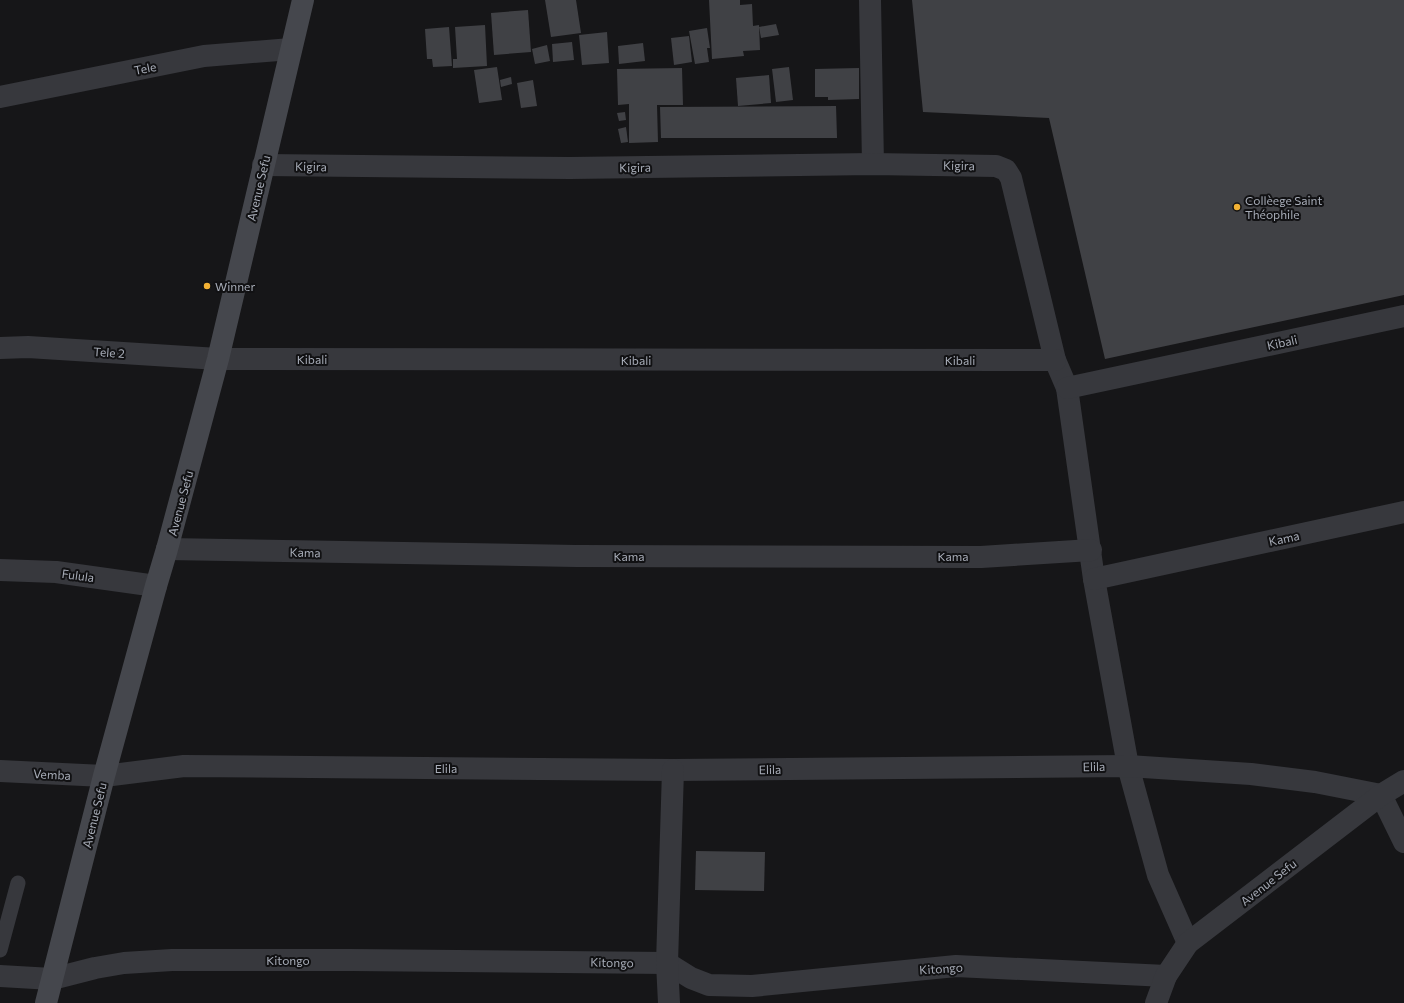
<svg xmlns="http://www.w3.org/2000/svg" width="1404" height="1003" font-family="Commissioner,sans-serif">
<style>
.building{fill:#404145}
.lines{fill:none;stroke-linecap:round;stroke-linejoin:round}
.lane{stroke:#37383d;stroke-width:15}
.street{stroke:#37383d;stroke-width:22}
.secondary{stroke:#45474d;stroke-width:22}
.poi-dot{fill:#f2b134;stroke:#111113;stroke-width:1.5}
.labels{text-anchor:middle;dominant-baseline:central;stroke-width:4;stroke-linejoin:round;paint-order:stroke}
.street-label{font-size:12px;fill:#a8adb8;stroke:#111113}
.poi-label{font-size:12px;fill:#a8adb8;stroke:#111113;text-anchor:start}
</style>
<rect width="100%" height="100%" fill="#161618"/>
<g class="building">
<path d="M545 0H576L581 33 551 37Z"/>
<path d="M709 0H740V5L752 4 753 26 759 25 760 50 743 51 744 56 712 59Z"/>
<path d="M912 0H1404V295L1105 359 1049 118 923 112Z"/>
<path d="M528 10 531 52 494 55 491 13Z"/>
<path d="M776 24 779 35 761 38 759 27Z"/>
<path d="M485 25 487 66 453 68V59H457L455 27Z"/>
<path d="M449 27 452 66 433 67 432 59H427L425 29Z"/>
<path d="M707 28 710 48H707L709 62 695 64 689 31Z"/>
<path d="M607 32 609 63 582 65 579 35Z"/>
<path d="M689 36 692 62 674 65 671 38Z"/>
<path d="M572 42 574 60 553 62 552 44Z"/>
<path d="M643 43 645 61 619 64 618 46Z"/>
<path d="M547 45 550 61 535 64 532 49Z"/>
<path d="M497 67 502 100 479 103 474 70Z"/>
<path d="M789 67 793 100 776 102 772 69Z"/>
<path d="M682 68 683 105H657L658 142 629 143V104L618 105 617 69Z"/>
<path d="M859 68V99L828 100V97H815V69Z"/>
<path d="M769 75 771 103 738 106 736 78Z"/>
<path d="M511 77 512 84 501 87 500 80Z"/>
<path d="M533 80 537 106 521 108 517 83Z"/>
<path d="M836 106 837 138H661L660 107Z"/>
<path d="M625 112 626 120 619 121 617 113Z"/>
<path d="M626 127 628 142 621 143 618 129Z"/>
<path d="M696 851 765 852 764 891 695 890Z"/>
</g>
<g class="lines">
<path class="lane" d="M0 950 18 883"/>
<g class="street">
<path d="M870 0 873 164"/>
<path d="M0 97 204 56 291 49"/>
<path d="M263 165 570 168 873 164 996 166 1006 170 1011 178 1055 360 1067 388 1094 579 1128 766 1158 875 1188 943"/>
<path d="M0 348 28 347 218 359 1055 360"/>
<path d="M1067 388 1404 316"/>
<path d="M167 549 576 556 981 557 1091 550"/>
<path d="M0 570 56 572 156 586"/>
<path d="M1094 579 1404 512"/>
<path d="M0 771 104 776 184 766 673 770 1128 766 1251 774 1315 782 1381 795 1404 842"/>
<path d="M0 976 52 979 95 968 124 963 172 960H352L667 963 691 978 709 985 752 986 956 966 1166 976"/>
<path d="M669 1003 667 963 673 770"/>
<path d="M1156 1003 1166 976 1188 943 1381 795 1404 781"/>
</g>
<path class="secondary" d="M46 1003 104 776 156 586 167 549 218 359 303 0"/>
</g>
<g class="poi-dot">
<circle cx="1237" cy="207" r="4"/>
<circle cx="207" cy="286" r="4"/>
</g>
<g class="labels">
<g class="street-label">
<text transform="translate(145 68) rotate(-11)">Tele</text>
<text transform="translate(959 165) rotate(1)">Kigira</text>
<text transform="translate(311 166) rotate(1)">Kigira</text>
<text transform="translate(635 167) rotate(-1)">Kigira</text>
<text transform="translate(258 188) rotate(-77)">Avenue Sefu</text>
<text transform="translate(1282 342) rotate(-12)">Kibali</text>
<text transform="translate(109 352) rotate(4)">Tele 2</text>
<text x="312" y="359">Kibali</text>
<text x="636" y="360">Kibali</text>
<text x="960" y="360">Kibali</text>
<text transform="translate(180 503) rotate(-75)">Avenue Sefu</text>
<text transform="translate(1284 538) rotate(-12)">Kama</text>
<text transform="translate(305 552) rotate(1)">Kama</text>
<text x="629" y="556">Kama</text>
<text x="953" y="556">Kama</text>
<text transform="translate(78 575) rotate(8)">Fulula</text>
<text transform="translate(1094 766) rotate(-1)">Elila</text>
<text x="446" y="768">Elila</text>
<text transform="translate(770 769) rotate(-1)">Elila</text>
<text transform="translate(52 774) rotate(3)">Vemba</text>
<text transform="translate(94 815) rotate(-76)">Avenue Sefu</text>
<text transform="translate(1268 882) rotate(-38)">Avenue Sefu</text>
<text x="288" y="960">Kitongo</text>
<text transform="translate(612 962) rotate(1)">Kitongo</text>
<text transform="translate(941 968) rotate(-4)">Kitongo</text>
</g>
<g class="poi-label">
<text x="1245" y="200">Collèege Saint<tspan x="1245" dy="14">Théophile</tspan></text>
<text x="215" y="286">Winner</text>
</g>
</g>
</svg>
